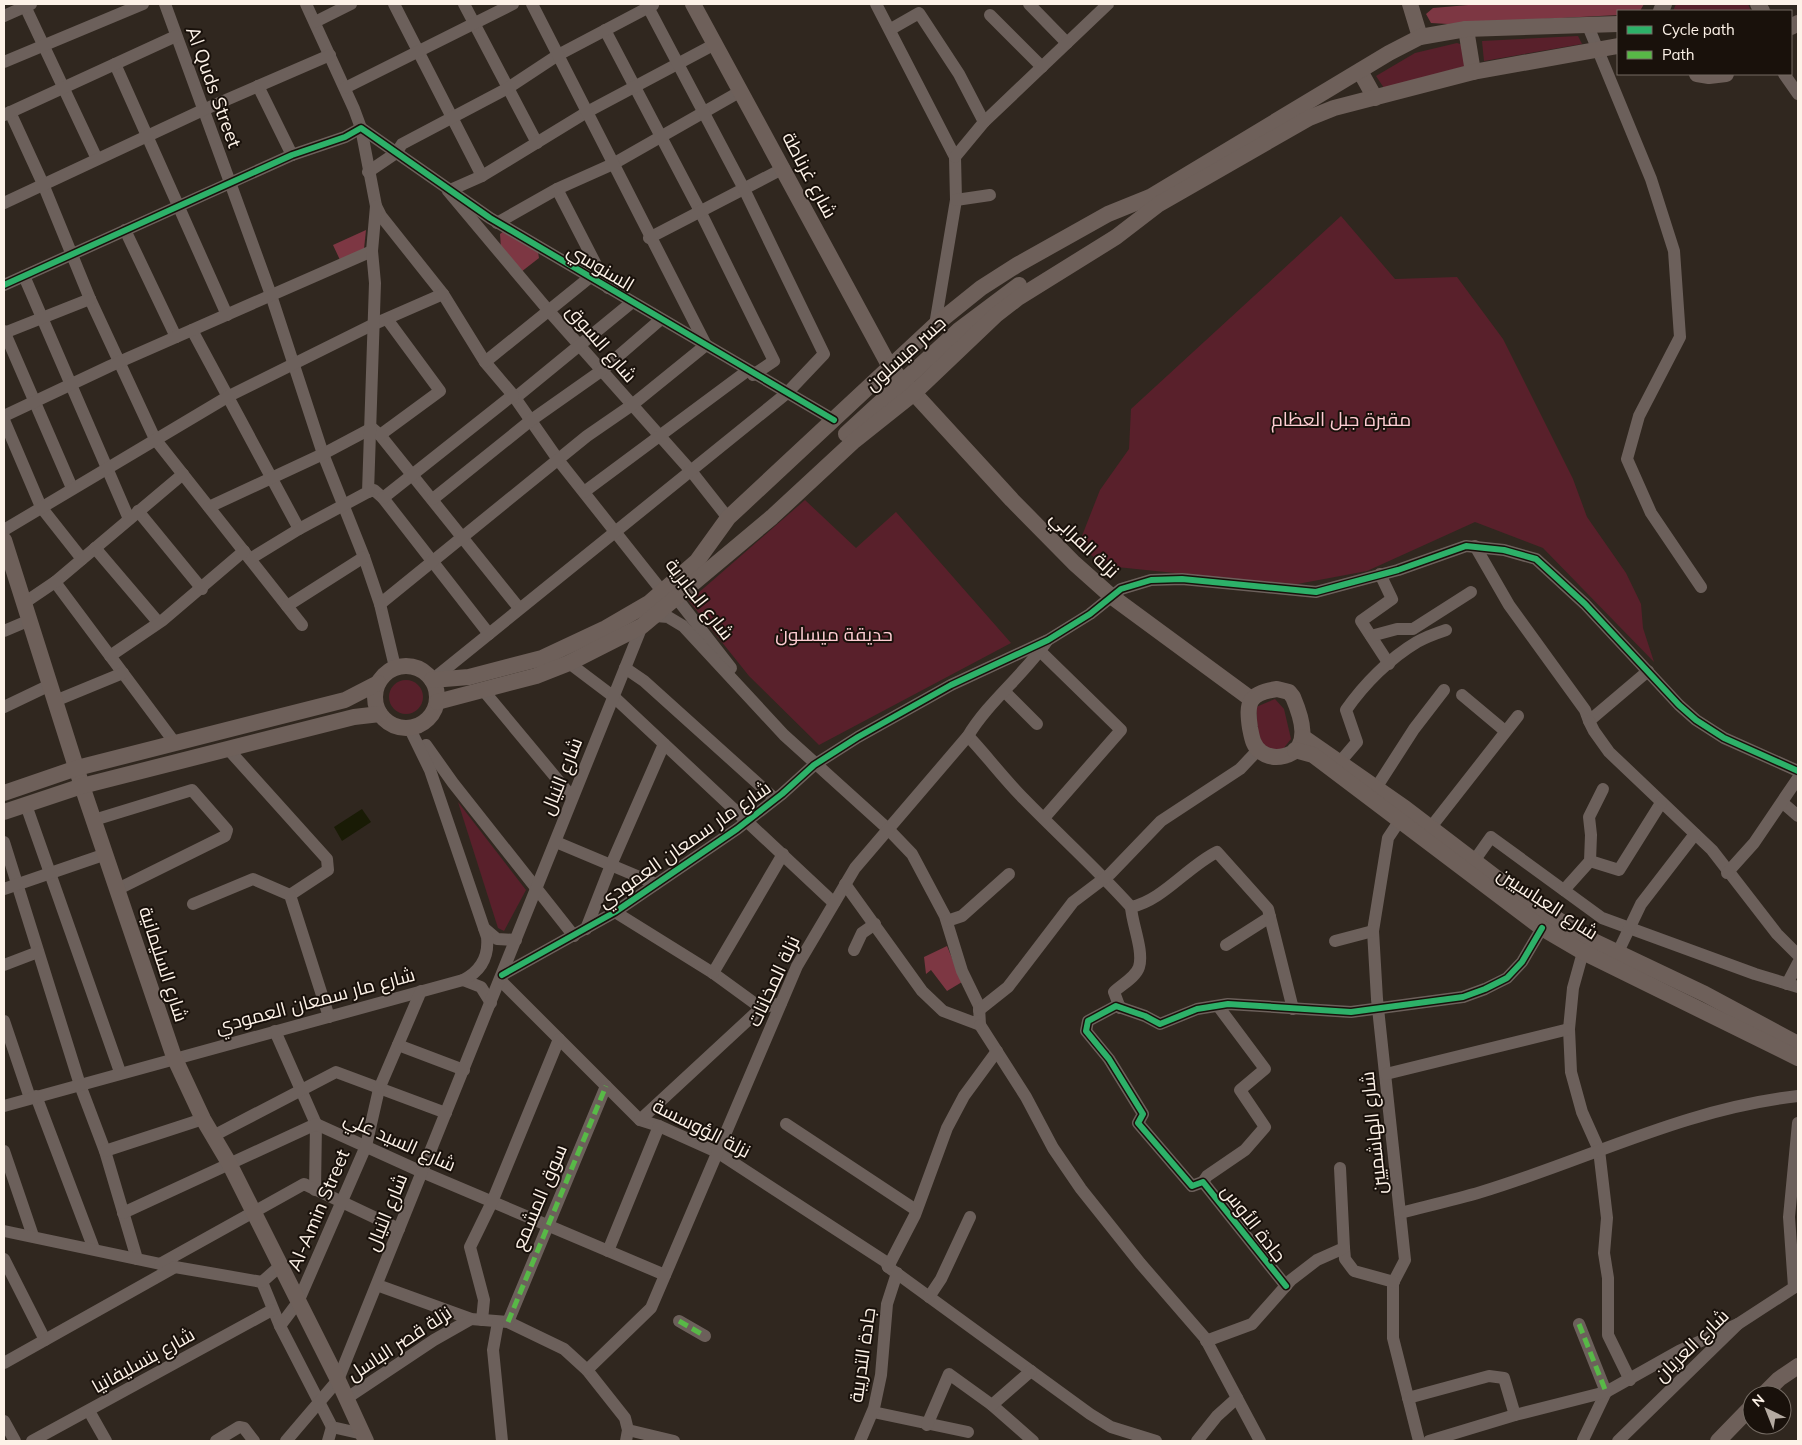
<svg xmlns="http://www.w3.org/2000/svg" width="1802" height="1445" font-family="Mulish,Cairo,sans-serif">
<style>
.green{fill:#59202b}
.forest{fill:#7d3743}
.water{fill:#191b05}
.lines{fill:none;stroke-linecap:round;stroke-linejoin:round}
.minor{stroke:#6c605b;stroke-width:12}
.major{stroke:#6e605a;stroke-width:16}
.quiet{stroke:#58b947;stroke-width:5;stroke-dasharray:10 5;stroke-linecap:butt}
.cycleway-casing{stroke:#19110b;stroke-width:9}
.cycleway{stroke:#2db169;stroke-width:6}
.labels{text-anchor:middle;dominant-baseline:central;stroke-width:4;stroke-linejoin:round;paint-order:stroke}
.street-label{font-size:19px;fill:#fdf2e8;stroke:#19110b}
.park-label{font-size:19px;fill:#fecdd3;stroke:#19110b}
</style>
<rect width="100%" height="100%" fill="#30271f"/>
<g class="green">
<path d="M1676 4H1748L1751 11H1673Z"/>
<path d="M1578 36 1582 44 1484 61 1482 41Z"/>
<path d="M1457 43 1463 45 1466 66 1384 88 1376 76 1415 53Z"/>
<path d="M1341 216 1395 279 1457 277 1503 339 1573 479 1587 517 1626 573 1641 604 1643 628 1654 662 1543 548 1475 522 1367 571 1292 585 1107 566 1078 546 1100 490 1129 449 1131 409Z"/>
<path d="M805 500 856 548 896 512 1011 643 819 745 749 676 689 601Z"/>
<circle cx="406" cy="697" r="17"/>
<path d="M1275 699 1284 709 1291 739 1283 749 1273 752 1259 746 1256 707Z"/>
<path d="M458 802 526 890 504 931 498 928Z"/>
</g>
<g class="forest">
<path d="M1480 4H1644L1640 11H1618V15L1448 24 1431 23 1426 14 1433 8Z"/>
<path d="M366 230 364 249 340 260 333 245Z"/>
<path d="M504 231 538 252 539 258 521 272 501 248 500 234Z"/>
<path d="M947 946 962 982 947 991 931 970 926 974 924 957Z"/>
</g>
<path class="water" d="M362 809 371 822 342 841 334 827Z"/>
<g class="lines">
<g class="minor">
<path d="M24 4 97 159"/>
<path d="M165 4 271 295 323 454 364 557 380 604 395 667"/>
<path d="M306 4 354 109 361 128 376 206 381 216 443 294 485 362 513 395 559 461 662 591"/>
<path d="M394 4 482 176"/>
<path d="M464 4 537 143"/>
<path d="M876 4 955 157 956 200 935 325"/>
<path d="M1029 4 1067 43"/>
<path d="M990 15 1042 67"/>
<path d="M4 16 31 4"/>
<path d="M315 22 351 4"/>
<path d="M1588 26 1651 179 1674 251 1680 337 1639 416 1627 459 1651 513 1701 587"/>
<path d="M891 29 919 13 959 74 984 122"/>
<path d="M605 30 700 211 774 361 753 375"/>
<path d="M715 44 587 112 482 176 448 191 548 310 691 471 728 518"/>
<path d="M4 62 143 4"/>
<path d="M115 64 227 315"/>
<path d="M1784 74 1798 94"/>
<path d="M258 86 292 155"/>
<path d="M345 88 513 4"/>
<path d="M10 112 43 184 90 299 155 439 302 625"/>
<path d="M4 115 176 36"/>
<path d="M955 157 984 122 1108 4"/>
<path d="M368 172 396 153 402 144 508 88 558 55 653 5"/>
<path d="M557 189 608 288"/>
<path d="M956 200 990 195"/>
<path d="M4 203 203 110 330 55"/>
<path d="M497 223 557 189 613 164 741 91"/>
<path d="M125 230 176 337"/>
<path d="M649 238 784 168"/>
<path d="M24 276 129 519"/>
<path d="M4 285 292 155 345 137 361 128 490 218 834 420"/>
<path d="M192 330 299 529"/>
<path d="M4 331 72 488"/>
<path d="M4 333 90 299"/>
<path d="M485 362 589 278"/>
<path d="M515 398 631 303"/>
<path d="M4 416 110 366 372 251"/>
<path d="M4 420 41 507 82 559"/>
<path d="M380 435 519 608"/>
<path d="M368 492 374 490 383 498 489 634"/>
<path d="M584 492 747 371"/>
<path d="M383 498 513 395"/>
<path d="M433 499 530 421 601 371 660 320"/>
<path d="M209 507 323 454 372 428 380 435 440 391 387 319"/>
<path d="M138 511 202 589"/>
<path d="M4 530 229 396 372 325 443 294"/>
<path d="M1475 546 1509 605 1585 710 1589 721 1648 671"/>
<path d="M95 548 158 622"/>
<path d="M250 559 299 529 368 492 375 283 372 251 376 206"/>
<path d="M1380 574 1392 599 1361 621 1389 664"/>
<path d="M55 582 175 743"/>
<path d="M671 591 731 668"/>
<path d="M24 603 55 582 183 474"/>
<path d="M380 604 587 436 632 405 706 345 532 4"/>
<path d="M287 606 364 557"/>
<path d="M656 616 668 617 683 626 784 735 888 829 912 854 945 916 962 971 979 1006 980 1025 943 1011 922 991 845 884"/>
<path d="M4 631 30 620"/>
<path d="M1371 636 1397 629H1413L1471 592"/>
<path d="M1040 651 1121 730 1044 818"/>
<path d="M110 656 163 620 244 551"/>
<path d="M569 663 614 697 834 903"/>
<path d="M625 668 644 681 775 799"/>
<path d="M432 680 787 393 824 354 744 189 648 7"/>
<path d="M483 690 572 797"/>
<path d="M1005 692 1037 724"/>
<path d="M1462 695 1505 731"/>
<path d="M55 701 123 673"/>
<path d="M4 707 50 685"/>
<path d="M1589 721 1594 731 1609 752 1712 850 1777 934 1798 955"/>
<path d="M968 736C987 756 1004 779 1024 799 1059 835 1097 869 1131 907"/>
<path d="M426 745 453 783 574 936"/>
<path d="M228 749 327 859 328 870 290 895"/>
<path d="M1340 762 1357 742 1346 710C1364 684 1390 658 1417 642 1426 637 1437 633 1446 630"/>
<path d="M1376 788 1414 729 1444 690"/>
<path d="M1783 803 1798 816"/>
<path d="M26 805 120 1072"/>
<path d="M94 820 192 790 227 830 225 836 118 889"/>
<path d="M1400 820 1388 838 1373 931 1377 999 1405 1260 1393 1283V1338L1419 1441"/>
<path d="M1431 827 1518 716"/>
<path d="M4 842 80 1085 105 1151 137 1259"/>
<path d="M556 842 656 884"/>
<path d="M1474 861 1491 837 1602 918 1755 974 1798 987"/>
<path d="M1590 861 1619 870 1661 803"/>
<path d="M1727 873 1754 843 1798 778"/>
<path d="M4 889 106 854"/>
<path d="M1564 890 1590 861 1591 835 1589 817 1603 789"/>
<path d="M193 904 253 879 290 895 329 1017"/>
<path d="M615 912 713 973 761 1008"/>
<path d="M947 921 962 916 1009 874"/>
<path d="M484 928 497 939 516 940"/>
<path d="M586 929 611 865 664 744"/>
<path d="M1335 941 1373 931"/>
<path d="M1226 945 1270 917 1293 1009"/>
<path d="M854 950 862 933 875 924"/>
<path d="M1583 952 1573 988 1569 1029 1571 1072 1582 1112 1599 1150 1607 1218 1604 1253 1608 1278V1335L1630 1380"/>
<path d="M1618 952 1641 904 1695 834"/>
<path d="M4 965 38 952"/>
<path d="M713 973 783 854"/>
<path d="M502 975 615 912 737 829 782 794 814 765 858 737 951 685 1048 640 1090 614 1121 589 1151 580 1182 579 1316 592 1398 570 1466 546 1504 550 1536 559 1585 604 1679 705 1696 720 1724 738 1798 771"/>
<path d="M463 980 481 987 491 1003"/>
<path d="M500 980 640 1120 659 1126 717 1152 886 1262 888 1267 1090 1414 1111 1427 1156 1441"/>
<path d="M1787 984 1798 963"/>
<path d="M1120 1008 1114 992C1121 985 1136 977 1139 967 1144 951 1132 924 1131 907 1162 901 1188 866 1217 852L1268 909 1270 917"/>
<path d="M979 1010 1008 987 1073 902 1110 874 1161 821 1240 769 1258 750"/>
<path d="M4 1021 30 1098"/>
<path d="M980 1025 1026 1097 1053 1148 1081 1189 1140 1263 1205 1338 1260 1441"/>
<path d="M275 1031 316 1124 315 1190"/>
<path d="M398 1045 464 1070"/>
<path d="M1386 1074 1569 1029"/>
<path d="M36 1096 94 1249"/>
<path d="M4 1106 463 980C481 971 489 957 487 937L430 770 409 727"/>
<path d="M640 1120 761 1008 781 1003"/>
<path d="M786 1124 916 1210"/>
<path d="M213 1136 336 1072 446 1113"/>
<path d="M4 1151 33 1236"/>
<path d="M105 1151 203 1119"/>
<path d="M1203 1182 1207 1176 1245 1150 1265 1127 1240 1090 1265 1069 1218 1006"/>
<path d="M123 1213 316 1124 422 1172 665 1275"/>
<path d="M1400 1213C1427 1206 1454 1200 1481 1192 1590 1159 1683 1109 1798 1096"/>
<path d="M4 1231 175 1267 262 1282"/>
<path d="M1344 1248 1345 1259 1354 1271 1394 1282"/>
<path d="M608 1251 659 1126"/>
<path d="M4 1259 45 1340"/>
<path d="M160 1264 304 1184 399 1229"/>
<path d="M888 1267 915 1215 947 1128 964 1096 997 1051"/>
<path d="M262 1282 280 1326 332 1427 363 1434"/>
<path d="M262 1282 280 1266"/>
<path d="M377 1285 471 1319 508 1322 564 1349 587 1370 625 1418 628 1430 626 1441"/>
<path d="M1286 1286 1203 1182 1192 1186 1138 1123 1143 1114 1109 1059 1086 1031 1088 1021 1116 1006 1145 1016 1160 1024 1197 1009 1228 1004 1351 1012 1463 997 1485 989 1507 978 1522 962 1542 928"/>
<path d="M1794 1287 1789 1217 1798 1123"/>
<path d="M929 1297 941 1279 970 1217"/>
<path d="M482 1320 484 1300 470 1247 492 1202 559 1039"/>
<path d="M679 1321 705 1336"/>
<path d="M498 1322 493 1350 502 1441"/>
<path d="M508 1322 606 1086"/>
<path d="M1579 1324 1606 1392 1583 1440"/>
<path d="M280 1326 298 1302 366 1146 379 1089 421 991"/>
<path d="M1206 1341 1252 1324 1291 1280 1317 1260 1344 1248 1340 1168"/>
<path d="M4 1363 175 1267"/>
<path d="M587 1370 651 1308 797 966 855 868 968 736C988 702 1024 675 1047 641"/>
<path d="M347 1398 434 1340 471 1319"/>
<path d="M1408 1398 1489 1376 1504 1378 1515 1415"/>
<path d="M992 1405 1033 1441"/>
<path d="M89 1411 106 1441"/>
<path d="M873 1412 968 1432"/>
<path d="M4 1421 15 1441"/>
<path d="M927 1425 949 1374 992 1405 1031 1371"/>
<path d="M628 1430 674 1441"/>
<path d="M32 1441 272 1310"/>
<path d="M216 1441 239 1427 244 1428 254 1441"/>
<path d="M286 1441 338 1380 642 626"/>
<path d="M328 1441 332 1427"/>
<path d="M860 1441 874 1408 881 1375 887 1304 897 1273"/>
<path d="M1197 1441 1217 1416 1237 1398"/>
<path d="M1429 1441 1515 1415 1606 1392 1679 1351 1738 1324"/>
<path d="M1618 1441 1738 1324 1798 1285"/>
</g>
<g class="major">
<path d="M693 4 890 367 1012 500 1074 563 1111 596 1251 699"/>
<path d="M1410 4 1420 37"/>
<path d="M1758 4 1762 11"/>
<path d="M1661 11 1664 4"/>
<path d="M1791 27 1798 23"/>
<path d="M1466 29 1473 72"/>
<path d="M1360 71 1375 98"/>
<path d="M1697 74 1709 76 1726 74"/>
<path d="M846 434 959 330 1019 285"/>
<path d="M4 540 82 786 174 1057 203 1119 229 1163 338 1380 366 1441"/>
<circle cx="406" cy="697" r="31"/>
<path d="M432 680 469 677 542 658 606 628 649 603 697 561 728 518 935 325 981 288 1017 265 1108 214 1150 197 1389 53 1420 37 1466 29 1618 24"/>
<path d="M1277 689 1289 692 1293 697C1301 716 1313 749 1284 756 1276 758 1268 757 1261 752 1253 746 1252 738 1250 728 1246 702 1249 693 1277 689Z"/>
<path d="M437 702 536 676 569 663 642 626 772 517 854 441 913 394 996 315 1018 298 1116 237 1159 204 1309 118 1334 108 1473 72 1618 46"/>
<path d="M1303 737 1405 808 1515 892 1585 937 1705 994 1798 1044"/>
<path d="M1295 750 1313 755 1542 928 1583 952 1798 1058"/>
<path d="M4 793 77 768 345 700 378 683"/>
<path d="M4 812 82 786 354 717 380 714"/>
<path d="M1763 1395 1779 1379 1798 1366"/>
<path d="M1718 1441 1752 1406"/>
</g>
<g class="quiet">
<path d="M679 1321 705 1336"/>
<path d="M508 1322 606 1086"/>
<path d="M1579 1324 1606 1392"/>
</g>
<defs>
<g id="cycleway">
<path d="M4 285 292 155 345 137 361 128 490 218 834 420"/>
<path d="M502 975 615 912 737 829 782 794 814 765 858 737 951 685 1048 640 1090 614 1121 589 1151 580 1182 579 1316 592 1398 570 1466 546 1504 550 1536 559 1585 604 1679 705 1696 720 1724 738 1798 771"/>
<path d="M1286 1286 1203 1182 1192 1186 1138 1123 1143 1114 1109 1059 1086 1031 1088 1021 1116 1006 1145 1016 1160 1024 1197 1009 1228 1004 1351 1012 1463 997 1485 989 1507 978 1522 962 1542 928"/>
</g>
</defs>
<use href="#cycleway" class="cycleway-casing"/>
<use href="#cycleway" class="cycleway"/>
</g>
<g class="labels">
<g class="street-label">
<text transform="translate(214 87) rotate(70)">Al Quds Street</text>
<text transform="translate(810 175) rotate(62)">شارع غرناطة</text>
<text transform="translate(601 267) rotate(31)">السنوسي</text>
<text transform="translate(602 343) rotate(49)">شارع السوق</text>
<text transform="translate(905 353) rotate(-42)">جسر ميسلون</text>
<text transform="translate(1085 544) rotate(44)">نزلة الفرابي</text>
<text transform="translate(700 599) rotate(52)">شارع الجابرية</text>
<text transform="translate(561 776) rotate(-68)">شارع النيال</text>
<text transform="translate(684 844) rotate(-35)">شارع مار سمعان العمودي</text>
<text transform="translate(1548 903) rotate(33)">شارع العباسيين</text>
<text transform="translate(164 964) rotate(72)">شارع السليمانية</text>
<text transform="translate(773 981) rotate(-65)">نزلة المخانات</text>
<text transform="translate(315 1000) rotate(-15)">شارع مار سمعان العمودي</text>
<text transform="translate(702 1128) rotate(27)">نزلة الؤوسسة</text>
<text transform="translate(1373 1133) rotate(-96)">شارع الهاشميين</text>
<text transform="translate(400 1141) rotate(24)">شارع السيد علي</text>
<text transform="translate(539 1197) rotate(-67)">سوق المشمع</text>
<text transform="translate(318 1210) rotate(-67)">Al-Amin Street</text>
<text transform="translate(386 1212) rotate(-68)">شارع النيال</text>
<text transform="translate(1254 1223) rotate(52)">جادة الأوس</text>
<text transform="translate(399 1343) rotate(-33)">نزلة قصر الباسل</text>
<text transform="translate(1691 1345) rotate(-44)">شارع العريان</text>
<text transform="translate(862 1355) rotate(-82)">جادة التدريبة</text>
<text transform="translate(143 1360) rotate(-29)">شارع بنسليفانيا</text>
</g>
<g class="park-label">
<text x="1341" y="419">مقبرة جبل العظام</text>
<text x="834" y="634">حديقة ميسلون</text>
</g>
</g>
<rect width="1802" height="1445" fill="none" stroke="#fdf2e8" stroke-width="10"/>
<rect x="1617" y="10" width="175" height="65" fill="#19110b" stroke="#746b63"/>
<rect x="1627" y="26" width="25" height="8" fill="#2db169" stroke="#746b63"/>
<text x="1662" y="35" font-size="15" fill="#fdf2e8">Cycle path</text>
<rect x="1627" y="51" width="25" height="8" fill="#58b947" stroke="#746b63"/>
<text x="1662" y="60" font-size="15" fill="#fdf2e8">Path</text>
<g transform="translate(1767 1410) rotate(317)"><circle r="24" fill="#19110b" stroke="#746b63"/>
<path d="M0-4L9 19L0 12L-9 19Z" fill="#b5aba2"/>
<text y="-8" font-size="14" font-weight="bold" text-anchor="middle" fill="#fdf2e8">N</text>
</g>
</svg>
